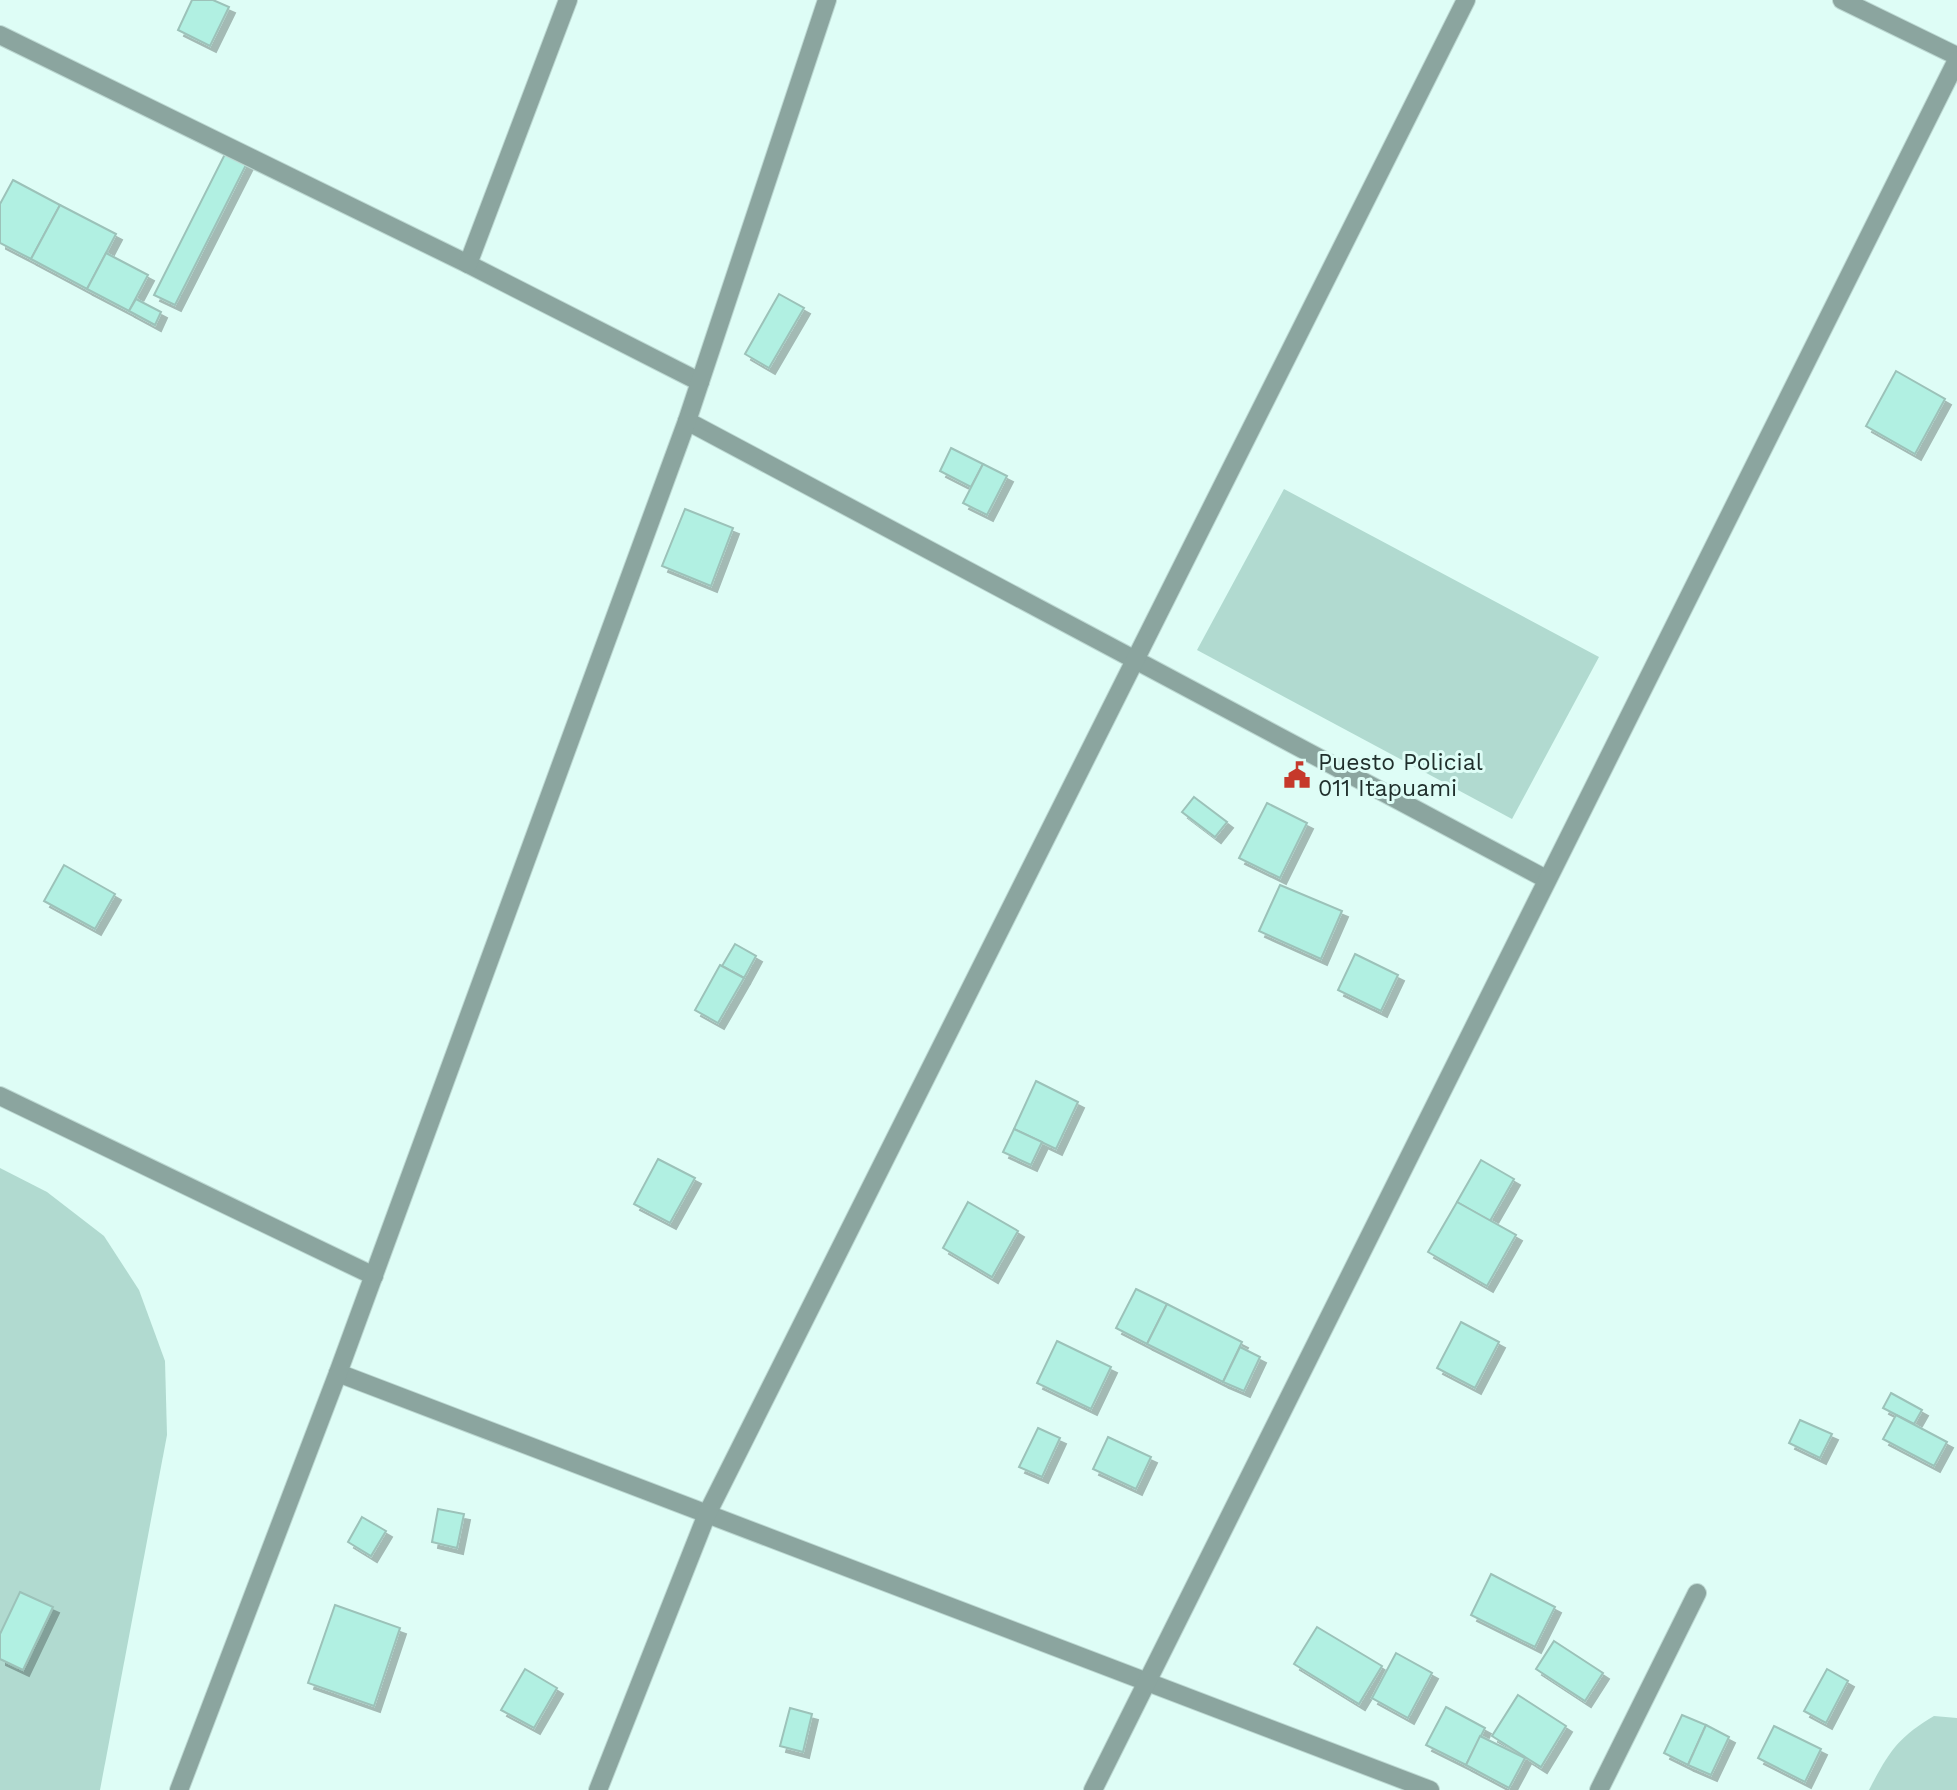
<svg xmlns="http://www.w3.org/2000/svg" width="1957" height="1790" font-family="'Work Sans',sans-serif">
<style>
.green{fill:#b1dad0}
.building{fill:#b1f0e2;stroke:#9cc2b9;stroke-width:2;filter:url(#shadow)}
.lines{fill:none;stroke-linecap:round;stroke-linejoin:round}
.minor-casing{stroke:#bcd8d2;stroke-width:20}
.minor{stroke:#8ba59f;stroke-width:18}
.labels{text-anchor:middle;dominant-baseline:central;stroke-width:6;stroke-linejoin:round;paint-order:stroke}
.poi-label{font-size:23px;fill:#202f2c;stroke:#defdf6;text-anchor:start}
</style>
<defs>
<filter id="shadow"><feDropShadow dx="6" dy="6" stdDeviation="0" flood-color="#0004"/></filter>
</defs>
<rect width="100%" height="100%" fill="#defdf6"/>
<g class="green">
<path d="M1284 489 1599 657 1512 819 1197 650Z"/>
<path d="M0 1168 47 1192 104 1236 139 1290 165 1361 167 1435 100 1790H0Z"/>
<path d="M1934 1716 1957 1718V1790H1869C1888 1753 1898 1737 1934 1716Z"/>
</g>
<g class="building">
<path d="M192 0H213L229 7 210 46 178 30Z"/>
<path d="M226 152 247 163 175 305 154 295Z"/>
<path d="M13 180 60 205 31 259 0 243V204Z"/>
<path d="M60 205 116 234 87 289 31 259Z"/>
<path d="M106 253 148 275 129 311 87 289Z"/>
<path d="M779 294 804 308 769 368 745 354Z"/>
<path d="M136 299 161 312 155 325 129 311Z"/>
<path d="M1896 371 1945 399 1915 454 1866 426Z"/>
<path d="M951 448 983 464 971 487 940 471Z"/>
<path d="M983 464 1007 476 987 515 963 503Z"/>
<path d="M685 509 733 528 711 586 662 566Z"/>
<path d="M1194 797 1227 822 1215 837 1182 812Z"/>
<path d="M1267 803 1307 823 1280 878 1239 858Z"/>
<path d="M64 865 115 894 95 929 44 901Z"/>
<path d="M1280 885 1342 911 1321 959 1259 931Z"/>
<path d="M735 944 756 956 744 978 722 966Z"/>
<path d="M1355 954 1398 975 1381 1011 1338 990Z"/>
<path d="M720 965 744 978 718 1023 695 1010Z"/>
<path d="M1036 1081 1078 1102 1056 1149 1014 1129Z"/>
<path d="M1014 1129 1042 1142 1031 1165 1003 1152Z"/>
<path d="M658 1159 695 1178 670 1223 634 1204Z"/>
<path d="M1481 1160 1514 1179 1490 1221 1457 1202Z"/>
<path d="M968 1202 1018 1231 992 1277 943 1248Z"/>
<path d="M1457 1202 1516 1235 1487 1286 1428 1252Z"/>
<path d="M1136 1289 1167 1304 1147 1344 1116 1328Z"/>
<path d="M1167 1304 1242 1342 1223 1382 1147 1344Z"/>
<path d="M1461 1322 1499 1342 1475 1388 1437 1368Z"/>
<path d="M1057 1341 1111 1367 1091 1409 1037 1383Z"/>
<path d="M1240 1347 1260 1357 1244 1391 1223 1382Z"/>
<path d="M1891 1393 1922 1410 1914 1424 1883 1408Z"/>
<path d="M1896 1415 1947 1442 1934 1466 1883 1439Z"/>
<path d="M1800 1420 1832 1434 1820 1458 1789 1443Z"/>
<path d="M1038 1428 1060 1438 1042 1477 1019 1467Z"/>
<path d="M1108 1437 1151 1457 1136 1489 1093 1469Z"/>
<path d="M438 1509 464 1514 457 1548 432 1542Z"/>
<path d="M362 1517 386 1531 371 1556 348 1542Z"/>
<path d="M1491 1574 1555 1607 1535 1647 1471 1615Z"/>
<path d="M20 1592 53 1607 23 1670 0 1659V1634Z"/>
<path d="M335 1605 400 1628 374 1706 308 1683Z"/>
<path d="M1317 1627 1382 1666 1359 1704 1294 1664Z"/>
<path d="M1554 1641 1603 1673 1585 1701 1536 1669Z"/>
<path d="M1396 1653 1432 1673 1408 1718 1372 1698Z"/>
<path d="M525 1669 557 1688 534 1728 501 1710Z"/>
<path d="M1827 1669 1848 1681 1826 1723 1804 1711Z"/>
<path d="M1518 1695 1566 1726 1541 1767 1492 1736Z"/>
<path d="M1446 1707 1485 1728 1466 1765 1426 1745Z"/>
<path d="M790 1708 812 1714 803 1752 780 1746Z"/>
<path d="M1682 1715 1706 1725 1688 1765 1664 1753Z"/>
<path d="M1706 1725 1729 1737 1711 1775 1688 1765Z"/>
<path d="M1774 1726 1821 1749 1805 1782 1758 1758Z"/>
<path d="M1480 1736 1525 1758 1509 1788 1466 1765Z"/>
</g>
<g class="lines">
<defs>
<g id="minor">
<path d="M1842 0 1957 56"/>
<path d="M0 35 468 264 700 382"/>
<path d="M468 264 568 0"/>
<path d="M687 421 1546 879"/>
<path d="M0 1096 374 1276"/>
<path d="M338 1373 1430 1790"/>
<path d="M179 1790 338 1373 687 421 827 0"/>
<path d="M598 1790 707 1514 1466 0"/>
<path d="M1093 1790 1957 60"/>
<path d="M1599 1790 1697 1593"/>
</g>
</defs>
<use href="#minor" class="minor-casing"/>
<use href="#minor" class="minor"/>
</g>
<defs>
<symbol id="civic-bare" viewBox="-9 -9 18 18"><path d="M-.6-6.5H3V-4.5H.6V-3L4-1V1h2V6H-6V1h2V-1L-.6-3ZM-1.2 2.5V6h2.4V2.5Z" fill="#c6392b" stroke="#defdf6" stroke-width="2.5" paint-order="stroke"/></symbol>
</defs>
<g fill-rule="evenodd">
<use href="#civic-bare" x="1278" y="756" width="38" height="38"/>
</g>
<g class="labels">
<g class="poi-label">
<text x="1318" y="762">Puesto Policial<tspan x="1318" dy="26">011 Itapuami</tspan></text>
</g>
</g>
</svg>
